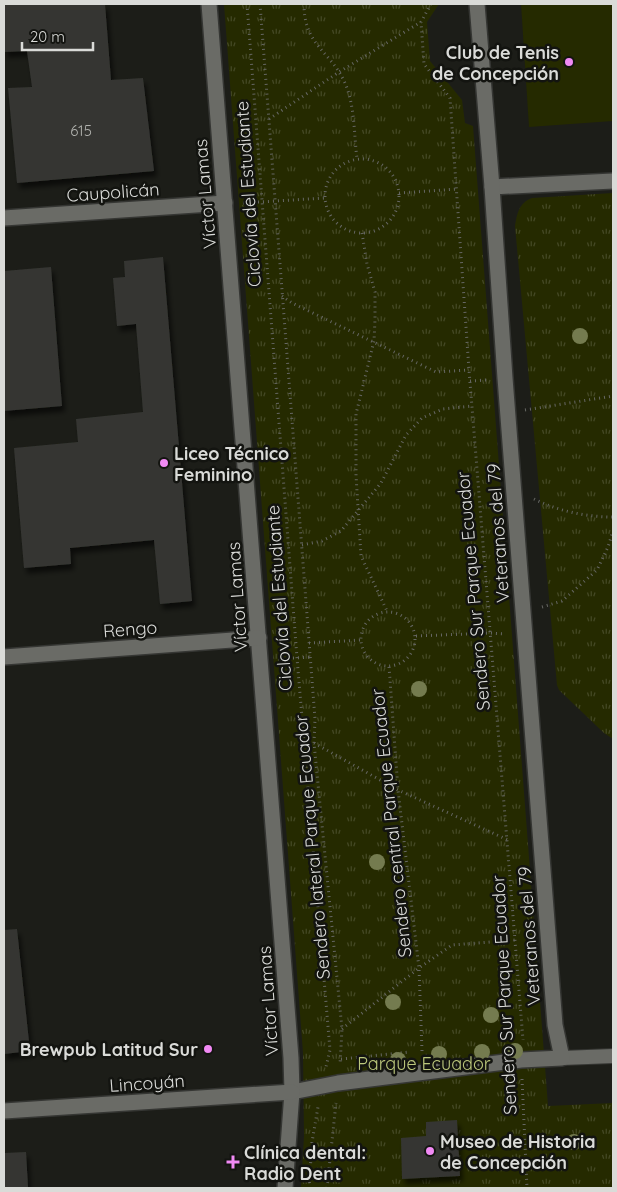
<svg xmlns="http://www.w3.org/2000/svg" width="617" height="1192" font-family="Quicksand,sans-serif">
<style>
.park{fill:url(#park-tufts)}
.garden{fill:#252a00}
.building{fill:#353632;filter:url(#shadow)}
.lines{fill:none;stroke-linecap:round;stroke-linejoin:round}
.lane-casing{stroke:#353633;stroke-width:16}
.street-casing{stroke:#353633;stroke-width:18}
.secondary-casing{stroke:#353633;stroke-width:18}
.path{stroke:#666763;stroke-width:3;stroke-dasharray:1 4;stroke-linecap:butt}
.lane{stroke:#6a6b66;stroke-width:14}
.street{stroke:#6a6b66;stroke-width:15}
.secondary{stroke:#6a6b66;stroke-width:15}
.tree{fill:#747b4f}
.poi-dot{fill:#f18af4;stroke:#131410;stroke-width:2}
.labels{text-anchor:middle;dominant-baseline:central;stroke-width:5;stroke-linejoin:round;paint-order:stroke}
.number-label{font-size:15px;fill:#b1b2ae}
.poi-label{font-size:18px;font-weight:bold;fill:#dadbd8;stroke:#131410;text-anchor:start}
.street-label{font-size:18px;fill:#dadbd8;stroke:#131410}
.park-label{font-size:18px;fill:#bcc87c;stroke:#131410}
</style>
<defs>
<pattern id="park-tufts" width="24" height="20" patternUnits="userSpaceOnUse" patternTransform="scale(1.25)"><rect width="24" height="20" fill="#252a00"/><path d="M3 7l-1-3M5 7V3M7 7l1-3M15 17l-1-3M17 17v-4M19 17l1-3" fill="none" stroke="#444824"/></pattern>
<filter id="shadow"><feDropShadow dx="3" dy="5.5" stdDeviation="2.5" flood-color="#0009"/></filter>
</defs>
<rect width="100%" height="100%" fill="#1c1d18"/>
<g class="park">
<path d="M224 4H439L427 22 430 61 462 100 465 123 473 126 548 1106 613 1103V1188H301L304 1136 303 1053Z"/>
<path d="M613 193V739L604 733 559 690 557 685 515 226C517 213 519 203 532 198Z"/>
</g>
<path class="garden" d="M521 4H613V121L529 127Z"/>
<g class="building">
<path d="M4 4H105L111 80 143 78 154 171 17 183 8 88 32 87 27 51 4 52Z"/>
<path d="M163 257 192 601 160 604 154 540 70 548 71 564 24 568 14 448 78 442 76 419 143 412 136 324 117 326 113 278 125 277 124 261Z"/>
<path d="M51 267 62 406 4 411V271Z"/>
<path d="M17 929 30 1051 4 1054V930Z"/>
<path d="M457 1120 460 1176 402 1179 401 1138 426 1136V1122Z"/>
<path d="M26 1152 28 1187 4 1188V1153Z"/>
</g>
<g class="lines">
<defs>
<path id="lane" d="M562 1058 613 1056"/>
<g id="street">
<path d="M492 187 613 181"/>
<path d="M4 218 225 203"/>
<path d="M292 1092 338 1083 521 1060 562 1058 555 1025 505 378 492 187 477 4"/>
</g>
<g id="secondary">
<path d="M209 4 291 1058 292 1092 285 1188"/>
<path d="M4 657 259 638"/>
<path d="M4 1111 292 1092"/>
</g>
</defs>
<use href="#lane" class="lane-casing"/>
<use href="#street" class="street-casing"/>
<use href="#secondary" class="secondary-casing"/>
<g class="path">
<path d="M247 4 297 658 330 1050 326 1067"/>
<path d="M260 4 315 719 314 743 342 1029 340 1065"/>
<path d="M304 4C304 46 330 50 345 83 355 106 354 135 357 159"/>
<path d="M431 4 421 22 424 64 450 98 469 370 523 1040"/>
<path d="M269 119 339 72 421 22"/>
<circle cx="362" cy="196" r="37"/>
<path d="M399 193 458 189"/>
<path d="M243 203 325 198"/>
<path d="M362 233 367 264 375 292V320L374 341 356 414V475L361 556 387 611"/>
<path d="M282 296 292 303 436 372 469 370"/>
<path d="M470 381 487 380"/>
<path d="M525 410 613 396"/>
<path d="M534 499C558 511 586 517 613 517"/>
<path d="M302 545 322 541 341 531 381 483 406 435 422 418 443 409 472 406"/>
<path d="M542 607 562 601 597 570 608 547 613 531"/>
<circle cx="388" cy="639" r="27"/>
<path d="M416 636 490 633 505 634"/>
<path d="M309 643 361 640"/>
<path d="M278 659 310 657"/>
<path d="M314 743 398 790 508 840"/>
<path d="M342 1029 419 968 398 790 389 666"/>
<path d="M422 1051 419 968 452 945 516 940"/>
<path d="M341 1059 410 1052"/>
<path d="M522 1079 527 1188"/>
<path d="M309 1188 312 1142 318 1107"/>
<path d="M327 1188 336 1103"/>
</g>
<use href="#lane" class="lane"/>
<use href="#street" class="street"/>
<use href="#secondary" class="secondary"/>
</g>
<g class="tree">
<circle cx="580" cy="336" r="8"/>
<circle cx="419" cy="689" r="8"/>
<circle cx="377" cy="862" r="8"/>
<circle cx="393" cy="1002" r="8"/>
<circle cx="491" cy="1015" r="8"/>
<circle cx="515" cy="1051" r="8"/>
<circle cx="482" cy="1052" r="8"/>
<circle cx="439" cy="1054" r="8"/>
<circle cx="398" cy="1060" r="8"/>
<circle cx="574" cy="1142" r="8"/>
</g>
<g class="poi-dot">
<circle cx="569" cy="62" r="5"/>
<circle cx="164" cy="463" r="5"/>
<circle cx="208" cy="1049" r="5"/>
<circle cx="430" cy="1151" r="5"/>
<path d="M230.5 1154.5h5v5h5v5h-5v5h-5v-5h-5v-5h5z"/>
</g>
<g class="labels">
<g class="number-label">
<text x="81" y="130">615</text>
</g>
<g class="poi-label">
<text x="559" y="52" text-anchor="end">Club de Tenis<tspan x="559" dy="21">de Concepción</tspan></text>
<text x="174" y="453">Liceo Técnico<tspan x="174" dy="21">Feminino</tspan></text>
<text x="198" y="1049" text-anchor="end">Brewpub Latitud Sur</text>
<text x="440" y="1141">Museo de Historia<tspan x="440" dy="21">de Concepción</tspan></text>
<text x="244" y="1152">Clínica dental:<tspan x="244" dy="21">Radio Dent</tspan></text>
</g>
<g class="street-label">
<text transform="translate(113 192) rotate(-4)">Caupolicán</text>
<text transform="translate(205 194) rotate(-95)">Víctor Lamas</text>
<text transform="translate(248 194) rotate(-94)">Ciclovía del Estudiante</text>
<text transform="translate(498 533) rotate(-94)">Veteranos del 79</text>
<text transform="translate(473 591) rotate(-95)">Sendero Sur Parque Ecuador</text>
<text transform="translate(237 597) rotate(-94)">Víctor Lamas</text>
<text transform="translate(279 598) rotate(-94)">Ciclovía del Estudiante</text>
<text transform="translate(130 629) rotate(-4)">Rengo</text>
<text transform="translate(391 823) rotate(-96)">Sendero central Parque Ecuador</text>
<text transform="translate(312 847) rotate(-95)">Sendero lateral Parque Ecuador</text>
<text transform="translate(529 936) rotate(-94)">Veteranos del 79</text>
<text transform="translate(504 995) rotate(-93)">Sendero Sur Parque Ecuador</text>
<text transform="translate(268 1001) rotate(-94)">Víctor Lamas</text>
<text transform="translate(147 1083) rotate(-4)">Lincoyán</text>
</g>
<g class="park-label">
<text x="424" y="1063">Parque Ecuador</text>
</g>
</g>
<rect width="617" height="1192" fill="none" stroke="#dadbd8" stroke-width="10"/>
<path d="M22 42v8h71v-8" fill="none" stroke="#dadbd8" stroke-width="2.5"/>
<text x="30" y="42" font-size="15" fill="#dadbd8" stroke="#131410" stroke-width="4" paint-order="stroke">20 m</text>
</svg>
